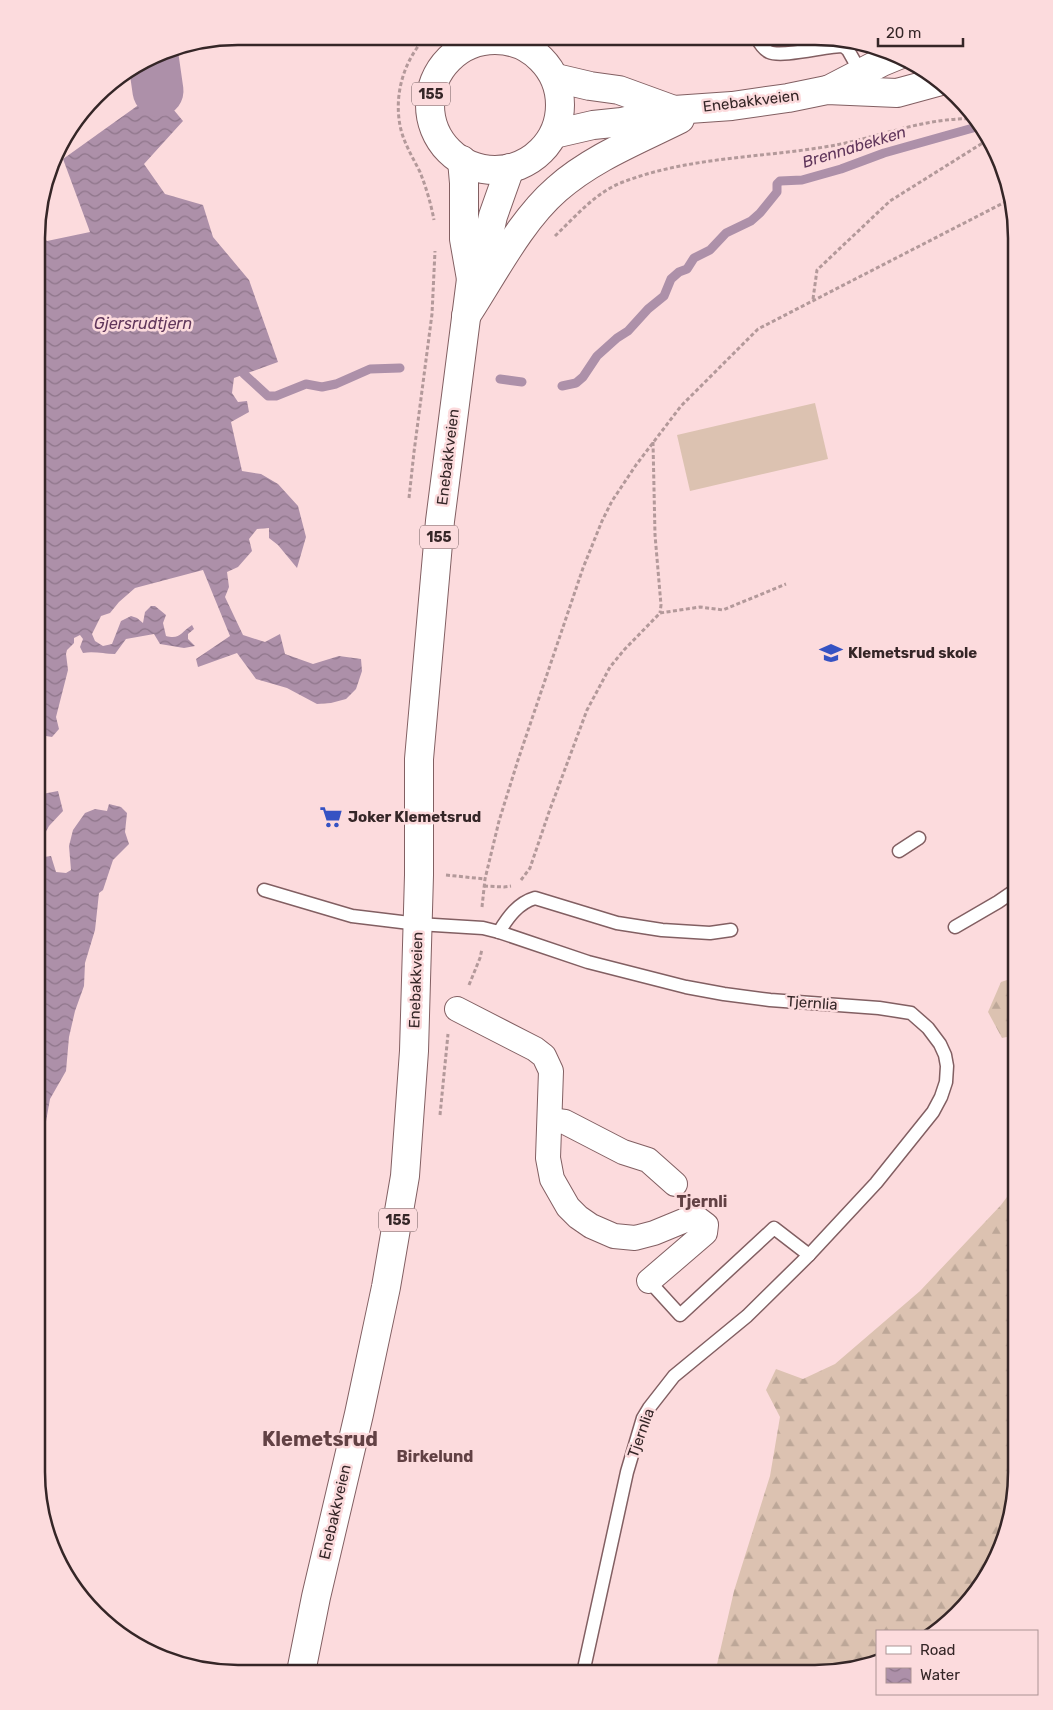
<svg xmlns="http://www.w3.org/2000/svg" width="1053" height="1710" font-family="Rubik,sans-serif">
<style>
.forest{fill:url(#forest-firs)}
.pitch{fill:#dcc2b1}
.water{fill:url(#water-waves)}
.lines{fill:none;stroke-linecap:round;stroke-linejoin:round}
.stream{stroke:#ad90a9;stroke-width:9}
.river{stroke:#ad90a9;stroke-width:51}
.lane-casing{stroke:#825f62;stroke-width:15}
.street-casing{stroke:#825f62;stroke-width:26}
.secondary-casing{stroke:#825f62;stroke-width:30}
.primary-casing{stroke:#825f62;stroke-width:30}
.path{stroke:#b3999a;stroke-width:3;stroke-dasharray:4 2.5;stroke-linecap:butt}
.lane{stroke:#fff;stroke-width:12}
.street{stroke:#fff;stroke-width:24}
.secondary{stroke:#fff;stroke-width:28}
.primary{stroke:#fff;stroke-width:28}
.labels{text-anchor:middle;dominant-baseline:central;stroke-width:5;stroke-linejoin:round;paint-order:stroke}
.shield{fill:#fcdbdd;stroke:#715c5e;stroke-width:1}
.shield-label{font-size:14px;font-weight:bold;fill:#352627}
.street-label{font-size:15px;fill:#352627;stroke:#fcdbdd}
.poi-label{font-size:15px;font-weight:bold;fill:#352627;stroke:#fcdbdd;text-anchor:start}
.water-label{font-size:16px;font-style:italic;fill:#60365b;stroke:#fcdbdd}
.neighbourhood-label{font-size:16px;font-weight:bold;fill:#624144;stroke:#fcdbdd}
.district-label{font-size:20px;font-weight:bold;fill:#624144;stroke:#fcdbdd}
.rim{fill:none;stroke:#352627;stroke-width:2.5}
</style>
<defs>
<pattern id="forest-firs" width="22" height="20" patternUnits="userSpaceOnUse" patternTransform="scale(1.25)"><rect width="22" height="20" fill="#dcc2b1"/><path d="M5 1l3.5 6h-7zM16 11l3.5 6h-7z" fill="#bda798"/></pattern>
<pattern id="water-waves" width="16" height="10" patternUnits="userSpaceOnUse" patternTransform="scale(1.25)"><rect width="16" height="10" fill="#ad90a9"/><path d="M0 5q4-4 8 0t8 0" fill="none" stroke="#8e758a"/></pattern>
</defs>
<rect width="100%" height="100%" fill="#fcdbdd"/>
<g class="forest">
<path d="M1016 977V1035L1002 1038 988 1012 1001 982Z"/>
<path d="M1016 1185V1486L1002 1549 975 1595 939 1631H877V1662L816 1674 715 1673 734 1591 770 1476 780 1417 766 1390 776 1369 803 1379 835 1364 920 1291 1001 1205Z"/>
</g>
<path class="pitch" d="M815 403 828 459 690 491 677 435Z"/>
<g class="water">
<path d="M158 91 183 121 144 164 165 194 203 205 213 237 249 280 278 362 234 378 232 393 238 402 247 401 249 412 231 422 242 471 261 474 278 484 298 506 306 537 297 568 278 545 269 538V528L257 529 249 539 252 551 238 567 227 572 229 587 225 597 243 635 265 642 280 634 285 654 313 664 339 656 361 659 362 671 356 689 346 699 331 703 317 704 287 688 256 679 237 653 198 667 196 659 230 636 203 570 135 588 119 602 110 613 101 616 92 634 95 641 103 646 112 644 121 621 131 616 137 618 143 623 145 612 151 606H155L166 615 163 623 166 636C180 640 181 632 192 625L194 629 188 634V639L195 646 184 648 160 644 154 634 126 639 115 654C104 654 94 651 83 653L80 647 83 639 80 635 74 638V643L67 650 66 654 68 670 56 717 59 729 52 737 40 735 37 739 38 233 47 241 90 232 63 159Z"/>
<path d="M58 791 63 811 49 826 42 839 37 840V795Z"/>
<path d="M109 804 121 807 127 813 125 832 129 844 113 860 103 890 99 893 95 930 85 963 84 986 75 1011 69 1037 66 1071 50 1099 37 1172V858L51 856 56 872 66 873 71 870 69 846 73 830 85 813 95 809 107 811Z"/>
</g>
<g class="lines">
<g class="stream">
<path d="M244 374 268 396H276L306 384 322 387 336 384 370 369 400 368"/>
<path d="M500 379 522 382"/>
<path d="M562 386 576 383 583 377 597 356 617 338 628 331 648 309 664 296 671 279 679 272 687 269 694 258 710 250 726 233 751 221 760 213 777 192V184L780 181 802 180 841 169 884 153 973 128"/>
</g>
<path class="river" d="M153 56 158 91"/>
<defs>
<g id="lane">
<path d="M757 38C760 44 763 49 769 52 782 58 826 46 843 46L848 50 861 73"/>
<path d="M899 851 919 838"/>
<path d="M264 890 352 916 418 924 483 928 499 932 588 962 686 987 724 994 770 1000 879 1008 911 1013 928 1028 940 1044 945 1055 947 1066 946 1082 941 1097 933 1112 876 1183 809 1255 747 1316 674 1376 649 1408 643 1418 627 1472 583 1673"/>
<path d="M955 927 998 902 1017 889"/>
<path d="M499 932C508 917 518 903 535 898L617 923 662 930 710 933 731 930"/>
<path d="M649 1281 680 1315 774 1228 809 1255"/>
</g>
<g id="street">
<path d="M457 1009 535 1049 544 1056 551 1071 548 1158 552 1179 568 1207 578 1217 591 1226 614 1236 635 1238 654 1233 688 1219H698L706 1225 705 1233 649 1281"/>
<path d="M550 1120 565 1122 623 1152 648 1160 675 1184"/>
</g>
<g id="secondary">
<path d="M556 78 590 86 619 90 674 110"/>
<path d="M828 90 882 62 899 55"/>
<path d="M554 134 593 125 622 122 674 110 732 106 788 98 827 90 897 93 941 81"/>
<path d="M466 316C493 275 520 221 557 189 592 158 638 140 680 119"/>
</g>
<g id="primary">
<circle cx="495" cy="105" r="65"/>
<path d="M462 160 464 183V239L471 279"/>
<path d="M301 1672 316 1597 359 1414 386 1287 405 1176 414 1051 419 875V759L440 521 471 279 487 243 493 216 510 168"/>
</g>
</defs>
<use href="#lane" class="lane-casing"/>
<use href="#street" class="street-casing"/>
<use href="#secondary" class="secondary-casing"/>
<use href="#primary" class="primary-casing"/>
<g class="path">
<path d="M426 37C403 61 393 97 401 130 405 145 413 158 420 172 426 187 431 204 434 220"/>
<path d="M555 236C576 216 596 192 623 182 691 156 765 158 836 145 883 136 929 116 978 119"/>
<path d="M813 299 817 270 890 201 989 139"/>
<path d="M653 442 655 535 661 605 660 613"/>
<path d="M409 498 414 452 432 314 435 251"/>
<path d="M446 875 485 879"/>
<path d="M521 880 530 868 549 812 587 710 610 667 624 650 660 613 700 607 723 610 786 584"/>
<path d="M484 886 504 887 511 886"/>
<path d="M482 907 485 879 499 821 518 760 583 568 602 521 612 501 636 465 681 406 758 329 1009 200"/>
<path d="M469 985 480 958 482 949"/>
<path d="M440 1115 448 1034"/>
</g>
<use href="#lane" class="lane"/>
<use href="#street" class="street"/>
<use href="#secondary" class="secondary"/>
<use href="#primary" class="primary"/>
</g>
<defs>
<symbol id="school-bare" viewBox="-9 -9 18 18"><path d="M0-5L7-2L0 1L-7-2ZM-4 1L0 2.5L4 1V4Q0 6-4 4Z" fill="#3552c3" stroke="#fcdbdd" stroke-width="2.5" paint-order="stroke"/></symbol>
<symbol id="supermarket-bare" viewBox="-9 -9 18 18"><path d="M-6-5.5h2.5l.6 2H6L4.5 2H-2.5L-4.4-4H-6ZM-1.5 3.2a1.3 1.3 0 1 0 .1 0ZM3 3.2a1.3 1.3 0 1 0 .1 0Z" fill="#3552c3" stroke="#fcdbdd" stroke-width="2.5" paint-order="stroke"/></symbol>
</defs>
<g fill-rule="evenodd">
<use href="#school-bare" x="815" y="637" width="32" height="32"/>
<use href="#supermarket-bare" x="315" y="801" width="32" height="32"/>
</g>
<g class="labels">
<g class="shield">
<rect x="412" y="82.5" width="38" height="23" rx="4"/>
<rect x="420" y="525.5" width="38" height="23" rx="4"/>
<rect x="379" y="1208.5" width="38" height="23" rx="4"/>
</g>
<g class="shield-label">
<text x="431" y="94">155</text>
<text x="439" y="537">155</text>
<text x="398" y="1220">155</text>
</g>
<g class="street-label">
<text transform="translate(751 101) rotate(-7)">Enebakkveien</text>
<text transform="translate(448 457) rotate(-83)">Enebakkveien</text>
<text transform="translate(416 980) rotate(-88)">Enebakkveien</text>
<text transform="translate(812 1003) rotate(4)">Tjernlia</text>
<text transform="translate(641 1433) rotate(-70)">Tjernlia</text>
<text transform="translate(335 1512) rotate(-77)">Enebakkveien</text>
</g>
<g class="poi-label">
<text x="848" y="653">Klemetsrud skole</text>
<text x="348" y="817">Joker Klemetsrud</text>
</g>
<g class="water-label">
<text transform="translate(854 147) rotate(-17)">Brennabekken</text>
<text x="143" y="323">Gjersrudtjern</text>
</g>
<g class="neighbourhood-label">
<text x="702" y="1201">Tjernli</text>
<text x="435" y="1456">Birkelund</text>
</g>
<g class="district-label">
<text x="320" y="1439">Klemetsrud</text>
</g>
</g>
<path d="M0 0H1053V1710H0ZM238 45H815A193 193 0 0 1 1008 238V1472A193 193 0 0 1 815 1665H238A193 193 0 0 1 45 1472V238A193 193 0 0 1 238 45Z" fill="#fcdbdd" fill-rule="evenodd"/>
<path class="rim" d="M238 45H815A193 193 0 0 1 1008 238V1472A193 193 0 0 1 815 1665H238A193 193 0 0 1 45 1472V238A193 193 0 0 1 238 45Z"/>
<rect x="876" y="1630" width="162" height="65" fill="#fcdbdd" stroke="#ac9394"/>
<rect x="886" y="1646" width="25" height="8" fill="#ffffff" stroke="#ac9394"/>
<text x="920" y="1655" font-size="15" fill="#352627">Road</text>
<rect x="886" y="1668" width="25" height="15" fill="url(#water-waves)" stroke="#ac9394"/>
<text x="920" y="1680" font-size="15" fill="#352627">Water</text>
<path d="M878 38v8h85v-8" fill="none" stroke="#352627" stroke-width="2.5"/>
<text x="886" y="38" font-size="15" fill="#352627" stroke="#fcdbdd" stroke-width="4" paint-order="stroke">20 m</text>
</svg>
